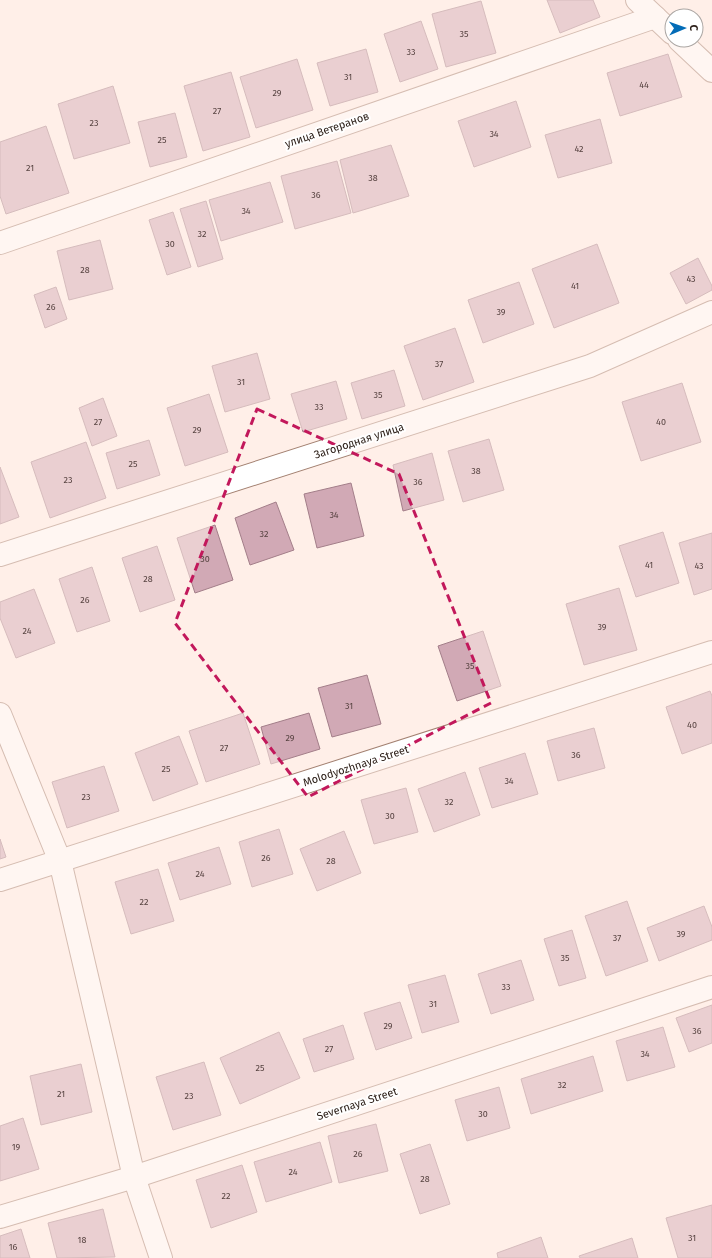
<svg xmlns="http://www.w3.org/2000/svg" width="712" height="1258" font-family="'Fira Sans',sans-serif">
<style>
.building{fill:#d1a9b5;stroke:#a37e89}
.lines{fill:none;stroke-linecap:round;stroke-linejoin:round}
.minor-casing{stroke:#a38171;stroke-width:24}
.minor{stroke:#fff;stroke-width:22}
.marked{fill:none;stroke:#c2185b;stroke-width:3;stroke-dasharray:8 5;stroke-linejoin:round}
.labels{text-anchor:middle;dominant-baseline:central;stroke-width:4;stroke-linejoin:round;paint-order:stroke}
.number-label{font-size:9px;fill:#574341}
.street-label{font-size:11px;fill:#2e211a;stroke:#fff}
</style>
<rect width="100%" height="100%" fill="#ffefe8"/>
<g class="building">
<path d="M547 0H593L600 17 560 33Z"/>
<path d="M481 1 496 53 446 67 432 14Z"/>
<path d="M421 21 438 69 400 82 384 34Z"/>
<path d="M366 49 378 92 330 106 317 63Z"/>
<path d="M668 54 682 97 620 116 607 73Z"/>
<path d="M297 59 313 110 256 128 240 77Z"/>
<path d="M231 72 250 137 203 151 184 86Z"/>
<path d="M113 86 130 143 74 159 58 104Z"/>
<path d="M516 101 531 147 474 167 458 121Z"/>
<path d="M175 113 187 157 150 167 138 122Z"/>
<path d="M600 119 612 163 558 178 545 135Z"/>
<path d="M46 126 69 193 6 214 0 196V142Z"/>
<path d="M391 145 409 196 353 213 340 160Z"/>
<path d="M337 161 351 213 295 229 281 176Z"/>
<path d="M270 182 283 222 221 241 209 200Z"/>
<path d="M206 201 223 259 198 267 180 209Z"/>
<path d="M173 212 191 267 167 275 149 220Z"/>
<path d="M100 240 113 289 69 300 57 251Z"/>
<path d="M597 244 619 303 554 328 532 269Z"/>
<path d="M698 258 712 286V290L686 304 670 273Z"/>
<path d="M519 282 534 324 483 343 468 300Z"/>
<path d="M56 287 67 319 45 328 34 295Z"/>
<path d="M455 328 474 382 423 400 404 346Z"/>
<path d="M257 353 270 399 225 412 212 366Z"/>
<path d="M394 370 405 406 362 419 351 383Z"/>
<path d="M336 381 347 419 303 432 291 394Z"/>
<path d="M682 383 701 442 641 461 622 402Z"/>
<path d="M209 394 228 452 185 466 167 408Z"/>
<path d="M103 398 117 436 92 446 79 408Z"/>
<path d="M489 439 504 490 463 502 448 451Z"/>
<path d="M149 440 160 475 117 489 106 453Z"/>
<path d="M86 442 106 498 50 518 31 462Z"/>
<path d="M432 453 444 500 403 511 393 465Z"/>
<path d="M0 467 19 517 0 524Z"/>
<path d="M351 483 364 536 317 548 304 494Z"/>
<path d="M276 502 294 550 250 565 235 518Z"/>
<path d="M215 525 233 580 195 593 177 538Z"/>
<path d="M663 532 679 583 636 597 619 546Z"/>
<path d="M712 533V589L694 595 679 543Z"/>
<path d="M157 546 175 600 140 612 122 558Z"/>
<path d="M92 567 110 621 77 632 59 579Z"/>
<path d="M619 588 637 650 584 665 566 604Z"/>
<path d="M34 589 55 643 16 658 0 618V602Z"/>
<path d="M483 631 501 686 457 701 438 646Z"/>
<path d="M367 675 381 724 332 737 318 688Z"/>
<path d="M710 691 712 696V743L682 754 666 707Z"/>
<path d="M243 713 260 764 206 782 189 731Z"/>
<path d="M309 713 320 749 271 764 261 727Z"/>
<path d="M594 728 605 768 558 781 547 741Z"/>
<path d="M179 736 198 784 153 801 135 753Z"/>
<path d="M525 753 538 794 492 808 479 768Z"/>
<path d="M104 766 119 811 67 828 52 782Z"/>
<path d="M465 772 480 815 434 832 418 789Z"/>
<path d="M406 788 418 832 374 844 361 800Z"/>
<path d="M279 829 293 874 252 887 239 842Z"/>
<path d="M344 831 361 873 317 891 300 849Z"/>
<path d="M0 839 6 857 0 859Z"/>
<path d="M219 847 231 884 180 900 168 863Z"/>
<path d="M158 869 174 921 131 934 115 882Z"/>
<path d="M627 901 648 961 606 976 585 916Z"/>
<path d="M704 906 712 927V940L659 961 647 928Z"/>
<path d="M572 930 586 978 559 986 544 939Z"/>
<path d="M521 960 534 1000 491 1014 478 974Z"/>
<path d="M445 975 459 1022 422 1033 408 985Z"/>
<path d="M400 1002 412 1038 376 1050 364 1013Z"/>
<path d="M712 1005V1043L689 1052 676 1018Z"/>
<path d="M343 1025 354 1059 314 1072 303 1039Z"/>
<path d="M663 1027 675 1067 627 1081 616 1041Z"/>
<path d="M279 1032 300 1078 240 1104 220 1058Z"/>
<path d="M593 1056 603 1091 531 1114 521 1079Z"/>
<path d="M204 1062 221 1115 173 1130 156 1077Z"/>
<path d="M81 1064 92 1112 41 1125 30 1076Z"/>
<path d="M499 1087 510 1128 467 1141 455 1100Z"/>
<path d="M23 1118 39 1169 0 1181V1126Z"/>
<path d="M376 1124 388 1171 339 1183 328 1136Z"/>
<path d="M320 1142 332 1182 266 1202 254 1162Z"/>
<path d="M430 1144 450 1204 420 1214 400 1154Z"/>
<path d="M242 1165 257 1212 211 1228 196 1180Z"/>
<path d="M712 1205V1258H678L666 1218Z"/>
<path d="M103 1209 115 1257 57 1258 48 1223Z"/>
<path d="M21 1229 30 1258H0V1236Z"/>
<path d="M541 1237 548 1258H498L497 1253Z"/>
<path d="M632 1238 638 1258H580L579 1256Z"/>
</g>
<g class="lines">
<defs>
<g id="minor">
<path d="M637 0 672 33"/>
<path d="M679 40 712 71"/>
<path d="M0 243 655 17"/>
<path d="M0 555 590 366 712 312"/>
<path d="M0 714 60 861 134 1177 161 1258"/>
<path d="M0 880 712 652"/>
<path d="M0 1217 134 1177 712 987"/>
</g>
</defs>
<use href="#minor" class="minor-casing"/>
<use href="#minor" class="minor"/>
</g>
<path d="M0 0H712V1258H0ZM257 409 399 474 491 703 308 797 175 623Z" fill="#ffefe8" fill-opacity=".55" fill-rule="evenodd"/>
<path class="marked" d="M257 409 399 474 491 703 308 797 175 623Z"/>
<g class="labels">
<g class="number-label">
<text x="464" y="34">35</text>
<text x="411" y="52">33</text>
<text x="348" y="77">31</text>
<text x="644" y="85">44</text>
<text x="277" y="93">29</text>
<text x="217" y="111">27</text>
<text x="94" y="123">23</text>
<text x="494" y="134">34</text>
<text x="162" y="140">25</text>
<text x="579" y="149">42</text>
<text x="30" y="168">21</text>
<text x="373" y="178">38</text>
<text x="316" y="195">36</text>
<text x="246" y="211">34</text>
<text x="202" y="234">32</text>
<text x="170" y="244">30</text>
<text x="85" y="270">28</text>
<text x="691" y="279">43</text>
<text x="575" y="286">41</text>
<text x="51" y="307">26</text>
<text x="501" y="312">39</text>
<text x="439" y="364">37</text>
<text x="241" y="382">31</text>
<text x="378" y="395">35</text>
<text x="319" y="407">33</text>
<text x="98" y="422">27</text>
<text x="661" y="422">40</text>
<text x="197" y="430">29</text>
<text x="133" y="464">25</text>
<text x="476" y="471">38</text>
<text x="68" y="480">23</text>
<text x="418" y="482">36</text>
<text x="334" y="515">34</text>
<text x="264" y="534">32</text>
<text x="205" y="559">30</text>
<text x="649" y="565">41</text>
<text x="699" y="566">43</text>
<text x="148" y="579">28</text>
<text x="85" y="600">26</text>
<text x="602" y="627">39</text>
<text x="27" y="631">24</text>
<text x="470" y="666">35</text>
<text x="349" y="706">31</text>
<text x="692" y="725">40</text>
<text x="290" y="738">29</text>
<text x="224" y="748">27</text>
<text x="576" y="755">36</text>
<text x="166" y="769">25</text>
<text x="509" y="781">34</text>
<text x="86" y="797">23</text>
<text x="449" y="802">32</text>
<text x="390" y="816">30</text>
<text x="266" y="858">26</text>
<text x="331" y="861">28</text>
<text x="200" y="874">24</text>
<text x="144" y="902">22</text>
<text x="681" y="934">39</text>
<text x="617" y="938">37</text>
<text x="565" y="958">35</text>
<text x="506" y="987">33</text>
<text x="433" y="1004">31</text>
<text x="388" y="1026">29</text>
<text x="697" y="1031">36</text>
<text x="329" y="1049">27</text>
<text x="645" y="1054">34</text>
<text x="260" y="1068">25</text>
<text x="562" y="1085">32</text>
<text x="61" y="1094">21</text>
<text x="189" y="1096">23</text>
<text x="483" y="1114">30</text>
<text x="16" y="1147">19</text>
<text x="358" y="1154">26</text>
<text x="293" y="1172">24</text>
<text x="425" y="1179">28</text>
<text x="226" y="1196">22</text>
<text x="692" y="1238">31</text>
<text x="82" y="1240">18</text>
<text x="13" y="1247">16</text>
</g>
<g class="street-label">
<text transform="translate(327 130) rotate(-19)">улица Ветеранов</text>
<text transform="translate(359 441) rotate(-18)">Загородная улица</text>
<text transform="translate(356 766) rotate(-18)">Molodyozhnaya Street</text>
<text transform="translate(357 1104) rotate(-18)">Severnaya Street</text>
</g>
</g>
<g transform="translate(684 28) rotate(88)"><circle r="19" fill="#ffffff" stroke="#aba6a3"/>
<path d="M0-3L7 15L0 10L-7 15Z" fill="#036cb7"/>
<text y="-6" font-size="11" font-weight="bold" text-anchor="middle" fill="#2e211a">С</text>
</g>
</svg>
